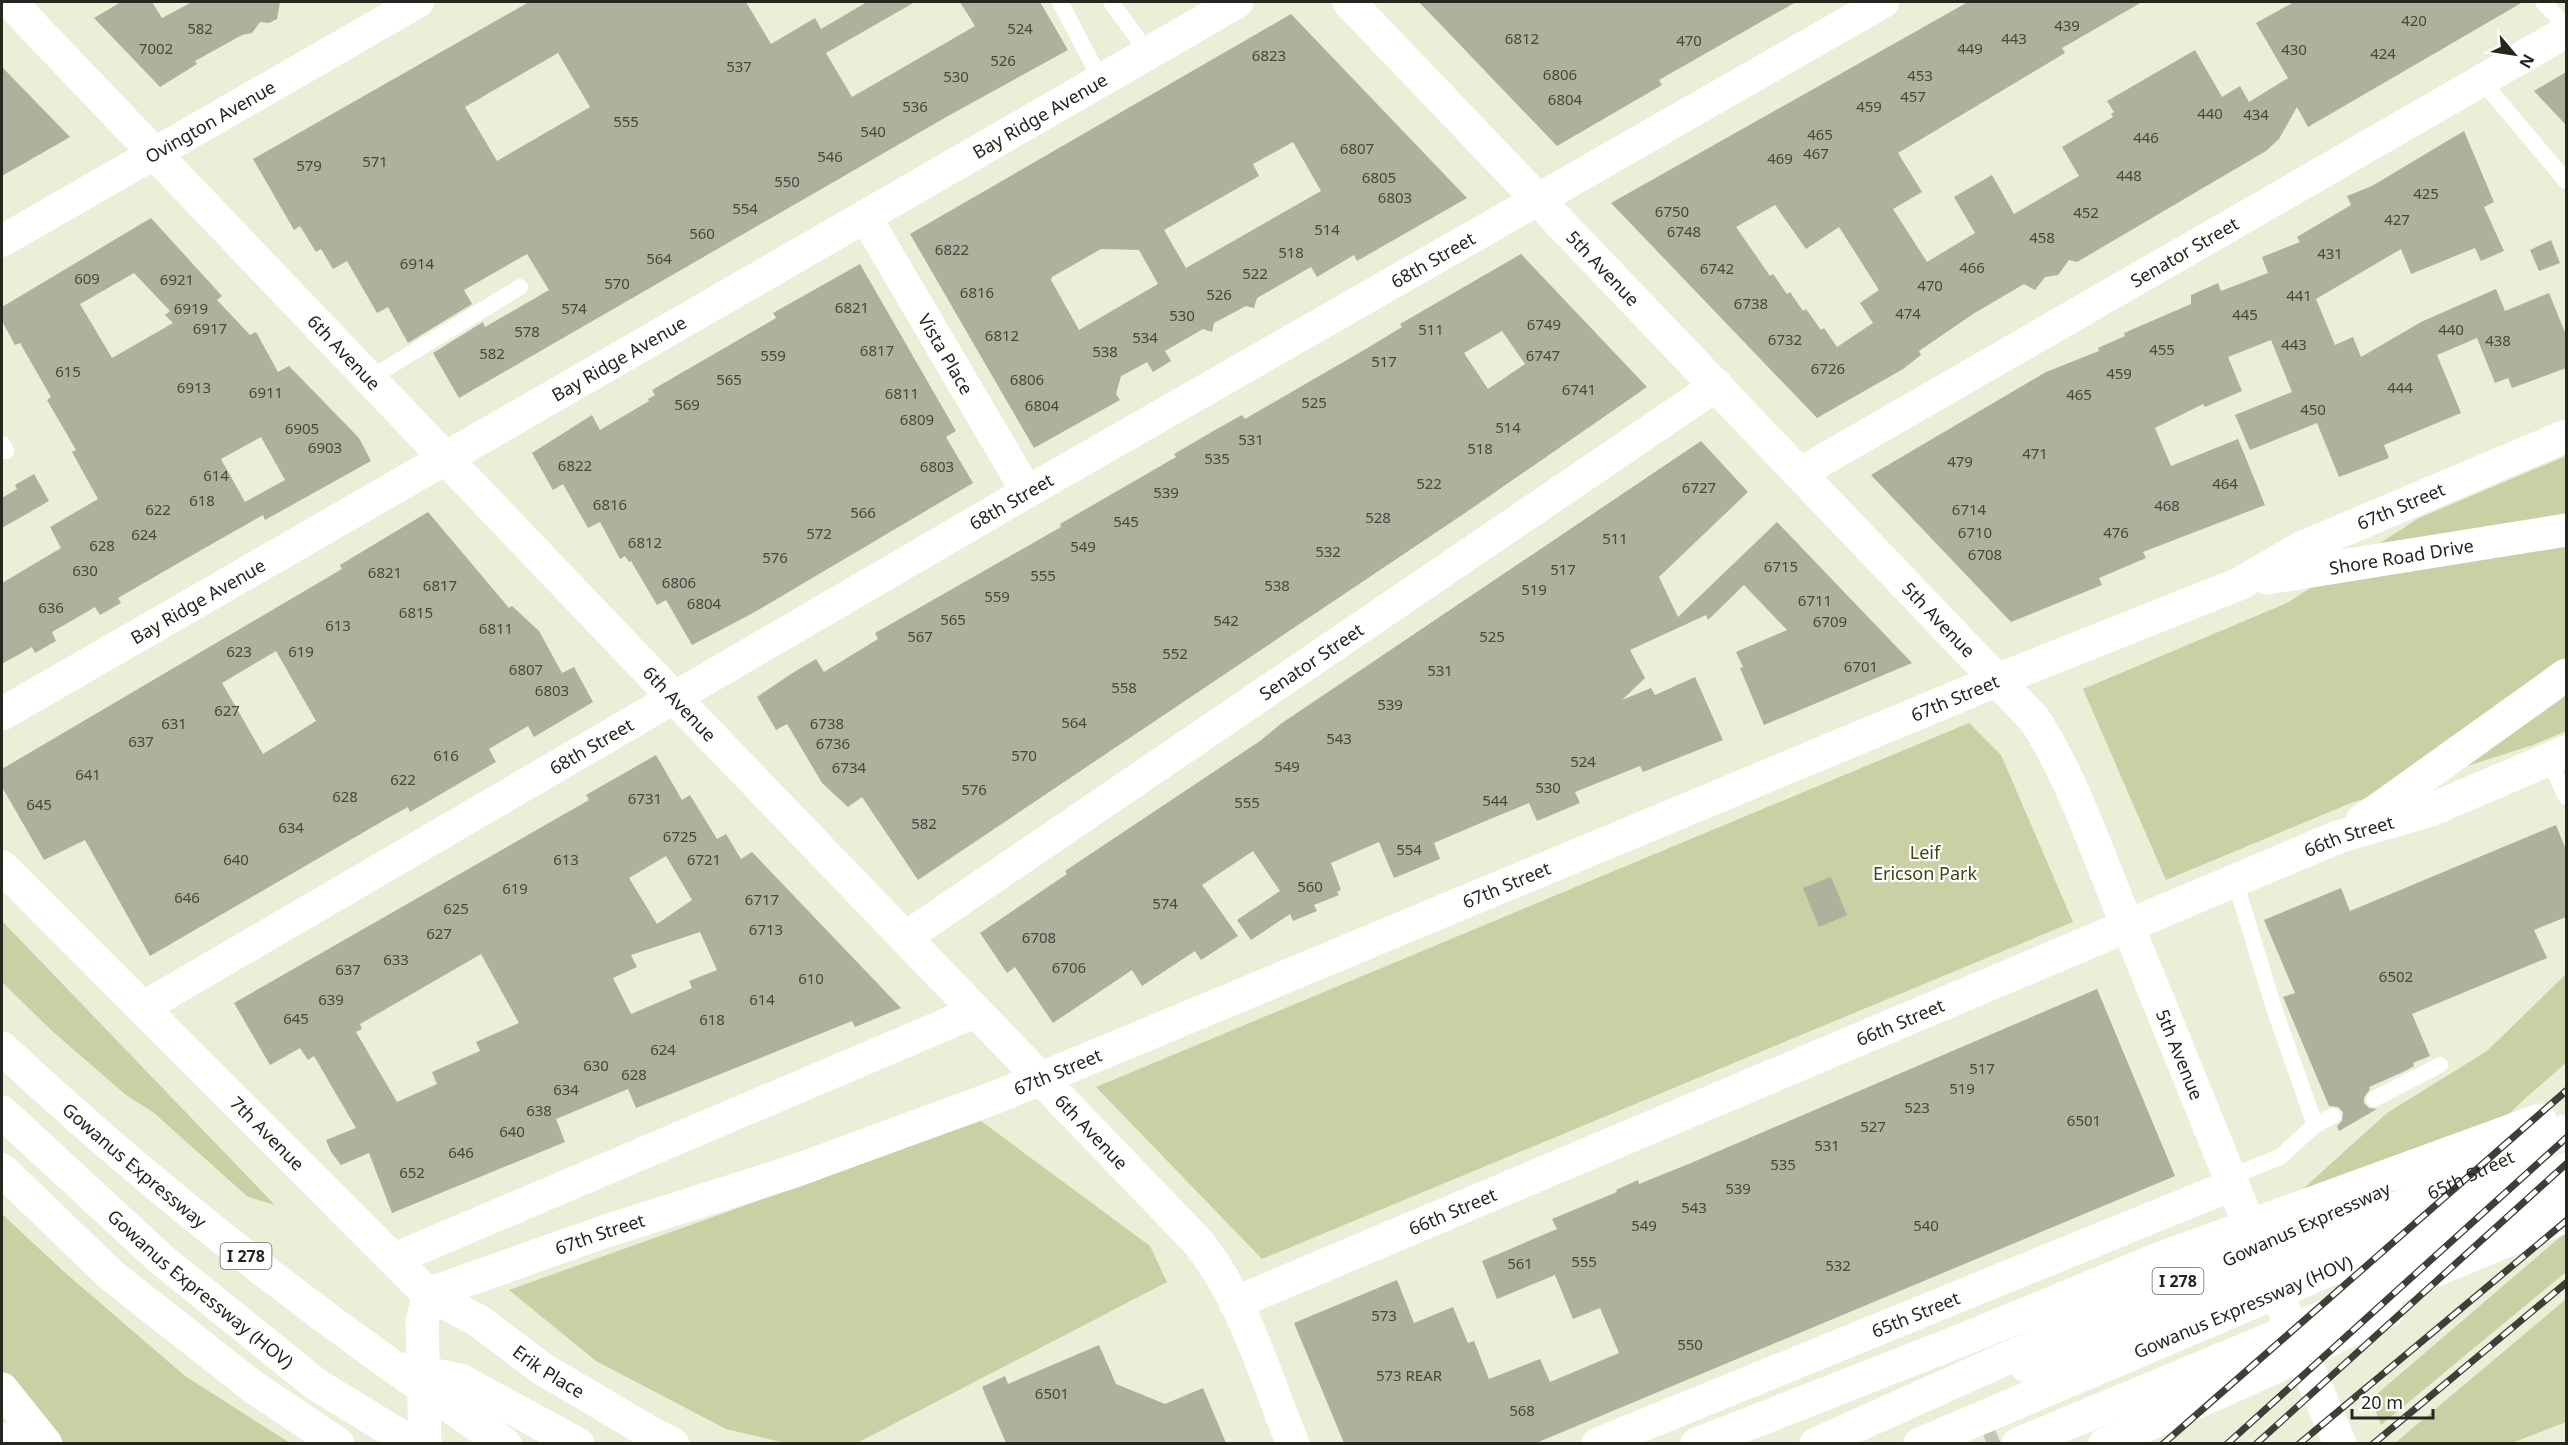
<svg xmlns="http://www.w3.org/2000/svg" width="2568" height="1445" font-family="'Noto Sans',sans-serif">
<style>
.green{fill:#cacfa4}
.building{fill:#aeb19c;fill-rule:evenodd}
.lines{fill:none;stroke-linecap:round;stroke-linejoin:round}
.secondary-tunnel{stroke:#c4c6b3;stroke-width:33;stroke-dasharray:33 16;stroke-linecap:butt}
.lane{stroke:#fff;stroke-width:16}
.street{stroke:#fff;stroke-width:32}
.secondary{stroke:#fff;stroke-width:33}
.highway{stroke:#fff;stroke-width:33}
.rail-casing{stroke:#3e3f36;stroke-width:7}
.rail{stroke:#fff;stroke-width:4.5;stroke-dasharray:14;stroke-linecap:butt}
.labels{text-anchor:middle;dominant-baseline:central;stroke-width:4.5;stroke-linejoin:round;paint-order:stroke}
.number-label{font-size:15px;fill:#47493e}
.shield{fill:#fff;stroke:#666762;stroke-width:1.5}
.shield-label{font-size:16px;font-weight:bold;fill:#25261e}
.street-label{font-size:18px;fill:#25261e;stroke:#fff}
.park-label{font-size:18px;fill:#414310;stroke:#fff}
</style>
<rect width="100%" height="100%" fill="#eceed8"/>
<g class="green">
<path d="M2566 456V731L2533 745 2351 803 2166 880 2083 689 2287 603 2419 518Z"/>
<path d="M1969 723 2001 755 2073 922 1262 1259 1096 1087Z"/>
<path d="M2 921 275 1205 248 1197 153 1112 126 1095 52 1031 2 982Z"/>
<path d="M2566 974V1063L2530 1094 2327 1286 2294 1197 2387 1113 2487 1051Z"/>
<path d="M981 1121 1150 1246 1167 1282 855 1444 785 1443 726 1429 596 1361 509 1290Z"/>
<path d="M2 1214 62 1270 185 1376 290 1443H58L2 1376Z"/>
<path d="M2566 1232V1272L2381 1425 2371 1399Z"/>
<path d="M2566 1299V1422L2512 1443H2395Z"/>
</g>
<g class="building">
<path d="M121 2H152L162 18 192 2H280L277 19 269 23 260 22 252 33 242 35 195 61 197 64 160 87 94 18Z"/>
<path d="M529 2H746L771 44 815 18 821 29 867 2H915L826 53 852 97 975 26 960 2H1040L1068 50 948 116 459 398 433 353 483 322 485 327 549 290 527 254 464 290 472 304 408 343 388 307 377 313 347 261 333 269 321 249 316 252 300 226 294 230 253 159ZM558 53 590 107 497 161 465 107Z"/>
<path d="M1419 2H1796L1659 80 1662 85 1557 146Z"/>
<path d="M1968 2H2142L2062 48 2065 53 1898 153 1922 192 1893 209 1927 262 1975 233 1954 197 1992 175 2014 214 2079 176 2062 147 2113 117 2111 114 2114 112 2107 101 2195 50 2222 97 2240 86 2249 102 2288 78 2256 23 2294 2H2523L2308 127 2297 107 2279 139 2266 151 2077 262 2069 260 2058 275 2045 277 2035 290 2024 284 1973 314 1919 351 1921 355 1903 369 1817 418 1611 203ZM1775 205 1806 249 1839 227 1879 290 1860 303 1873 323 1837 347 1824 328 1821 330 1806 309 1803 311 1790 292 1787 294 1773 274 1770 276 1736 227Z"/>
<path d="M1291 14 1467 198 1357 261 1354 255 1317 277 1311 267 1257 298 1254 308 1246 306 1214 323 1212 332 1203 329 1165 351 1171 361 1153 372 1147 362 1129 372 1121 376 1116 394 1120 400 1034 448 910 234ZM1293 142 1321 191 1186 268 1164 230 1259 176 1253 164ZM1101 249 1139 250 1158 284 1079 330 1051 280 1052 277Z"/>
<path d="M2 67 70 137 2 176Z"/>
<path d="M2566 72V125L2534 91Z"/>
<path d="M2464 131 2494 202 2484 207 2504 251 2481 261 2475 248 2411 274 2401 249 2316 299 2335 345 2353 337 2361 357 2421 322 2496 289 2505 311 2549 293 2566 335V368L2512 388 2508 378 2495 383 2477 338 2437 355 2461 413 2384 445 2389 458 2339 477 2317 423 2250 450 2235 415 2292 392 2271 340 2228 357 2242 391 2205 407 2203 404 2155 428 2171 466 2238 439 2265 505 2143 552 2146 558 2099 578 2102 585 2011 622 1871 475 2046 372 2099 351 2098 348 2125 336 2124 333 2191 304V295L2218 283 2221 291 2268 273 2262 257 2300 242 2297 237 2351 205 2347 196 2372 186Z"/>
<path d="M151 218 222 296 217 300 250 335 256 332 278 372 289 366 359 438 371 461 265 520 263 515 182 561 118 598 121 603 100 615 95 607 73 620 52 632 56 641 35 653 32 647 2 664V583L61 548 50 527 98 499 72 452 76 450 47 400 51 397 20 343 15 345 2 321V307ZM134 273 170 311 165 315 173 323 112 358 80 304ZM261 437 285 480 245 502 221 459Z"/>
<path d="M2551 240 2560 263 2539 271 2530 250Z"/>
<path d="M1521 254 1647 387 1465 513 918 880 862 797 848 807 822 783 787 724 776 730 757 697 791 674 816 659 824 672 878 639 875 633 1061 527 1060 524 1176 457 1174 454 1215 430 1242 415 1245 419 1364 350 1402 327 1400 324ZM1502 331 1525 364 1488 389 1464 353Z"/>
<path d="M860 264 956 431 946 437 973 483 753 613 692 645 666 600 657 605 631 561 629 562 625 556 620 559 600 522 588 528 563 484 553 490 532 453 592 415 600 430 649 401 648 399 655 395 652 390 776 318 773 313Z"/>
<path d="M1701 441 1748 492 1659 577 1678 617 1777 522 1912 663 1764 725 1740 668 1743 667 1736 652 1787 630 1744 585 1708 620 1706 615 1630 650 1645 678 1622 700 1651 688 1655 695 1695 677 1723 740 1643 772 1640 766 1575 792 1580 803 1537 821 1529 803 1483 822 1434 843 1440 859 1394 878 1379 842 1331 863 1341 890 1337 892 1339 895 1314 905 1317 911 1293 921 1290 914 1251 940 1237 920 1280 891 1253 851 1202 885 1238 936 1201 960 1195 951 1142 986 1132 970 1053 1023 1015 967 1007 973 980 933 1067 874 1065 871 1260 741 1282 723Z"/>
<path d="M34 474 49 501 2 528V498L17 489 15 485Z"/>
<path d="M428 512 509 608 512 606 539 631 562 673 574 667 593 702 534 737 528 726 489 749 496 762 410 812 408 807 388 818 150 956 85 840 44 860 2 787V769L342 569 340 565ZM276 651 316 721 263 754 222 683Z"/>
<path d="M656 755 682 800 690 795 717 839 726 834 741 859 752 852 901 1008 855 1027 852 1021 636 1108 628 1089 556 1119 565 1142 392 1213 369 1153 341 1165 331 1152 326 1140 356 1128 314 1056 308 1060 300 1048 270 1065 234 1003 589 800 586 795ZM666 856 692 900 657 924 629 878ZM700 932 717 970 689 981 692 988 631 1014 613 978 637 967 631 955ZM481 954 519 1023 476 1042 480 1051 432 1072 437 1084 397 1102 356 1032 362 1029 360 1024Z"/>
<path d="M2556 825 2566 850V917L2534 930 2547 958 2412 1014 2430 1056 2413 1063 2414 1066 2405 1071 2369 1087 2370 1089 2364 1098V1103L2369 1108 2377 1109 2339 1131 2337 1126 2342 1121 2343 1112 2338 1107 2329 1106 2283 997 2295 993 2264 920 2341 888 2350 911Z"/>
<path d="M1831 877 1847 915 1819 927 1803 888Z"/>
<path d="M2097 989 2175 1176 1536 1443H1344L1294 1323 1397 1280 1414 1323 1453 1307 1468 1343 1474 1341 1489 1379 1540 1359 1550 1382 1619 1353 1600 1308 1573 1319 1555 1275 1497 1299 1482 1261 1557 1229 1552 1219 1617 1192 1616 1190 1638 1180 1639 1184 1691 1163Z"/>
<path d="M1099 1345 1116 1384 1165 1404 1203 1388 1226 1443H1006L982 1387 1005 1376 1008 1384Z"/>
</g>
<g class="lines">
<path class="secondary-tunnel" d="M1987 1444 1999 1439"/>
<g class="lane">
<path d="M1060 2 1101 80"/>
<path d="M1111 2 1148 53"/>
<path d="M2543 2 2566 26"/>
<path d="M2482 81 2566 181"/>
<path d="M369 379 520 287"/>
<path d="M2 444 6 451"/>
<path d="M2549 759 2566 797"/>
<path d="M2235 881 2275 1011 2315 1125"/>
<path d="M2374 1099 2440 1065"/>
<path d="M2228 1178 2280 1157 2315 1125 2333 1116"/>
</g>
<g class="street">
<path id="s1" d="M865 216 1027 492"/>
<path id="s2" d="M2 241 418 2"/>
<path id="s3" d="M1802 472 2566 32"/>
<path id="s4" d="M906 937 1717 385"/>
<path id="s5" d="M142 1008 1027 492 1883 2"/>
<path d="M394 1259 975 1012"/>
<path id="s6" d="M1597 1444 2232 1185"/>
</g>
<g class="secondary">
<path id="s7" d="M10 2 660 683 1196 1240C1242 1294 1266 1378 1293 1444"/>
<path id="s8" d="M1349 2 2035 720C2075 783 2099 858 2128 927 2199 1099 2267 1272 2340 1444"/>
<path id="s9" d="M2267 578 2566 530"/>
<path id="s10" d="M2 714 1237 2"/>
<path d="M2362 821 2566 675"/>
<path id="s11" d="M2 867 428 1294 479 1321 541 1368 649 1432 673 1444"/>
<path d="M2356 1286 2566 1195"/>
<path id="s12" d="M428 1294 603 1232 792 1172 999 1096 2000 679 2239 584 2301 548 2566 436"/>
<path id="s13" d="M1235 1303 2338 837 2428 811 2566 752"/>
<path id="s14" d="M2026 1366 2322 1242 2566 1131"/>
<path d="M2 1439 6 1444"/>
<path d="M425 1444 422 1323 428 1294"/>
</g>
<g class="highway">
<path id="s15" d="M2 1048C158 1194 327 1325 505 1444"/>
<path id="s16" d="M2 1112 162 1260 317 1385 414 1444"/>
<path d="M2 1170 111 1275 252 1386 338 1444"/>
<path d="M405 1369 460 1380 578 1444"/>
<path d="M2 1389 46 1444"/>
<path d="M1697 1444 1962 1340 2161 1258 2540 1120"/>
<path d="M1816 1444 2263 1243"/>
<path id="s17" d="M1920 1444 2566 1169"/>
<path d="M2018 1444 2566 1216"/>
<path d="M2105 1444 2275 1367 2387 1312"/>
</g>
<defs>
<g id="rail">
<path d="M2163 1444 2566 1091"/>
<path d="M2227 1444 2566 1138"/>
<path d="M2256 1444 2566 1164"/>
<path d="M2299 1444 2566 1221"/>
<path d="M2373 1444 2566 1283"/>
</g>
</defs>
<use href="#rail" class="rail-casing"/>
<use href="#rail" class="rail"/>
</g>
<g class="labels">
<g class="number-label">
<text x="2414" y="20">420</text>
<text x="2067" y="25">439</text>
<text x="200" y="28">582</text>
<text x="1020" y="28">524</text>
<text x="1522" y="38">6812</text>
<text x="2014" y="38">443</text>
<text x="1689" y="40">470</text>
<text x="156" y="48">7002</text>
<text x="1970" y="48">449</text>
<text x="2294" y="49">430</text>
<text x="2383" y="53">424</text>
<text x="1269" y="55">6823</text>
<text x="1003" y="60">526</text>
<text x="739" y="66">537</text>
<text x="1560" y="74">6806</text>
<text x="1920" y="75">453</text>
<text x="956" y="76">530</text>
<text x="1913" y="96">457</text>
<text x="1565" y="99">6804</text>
<text x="915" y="106">536</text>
<text x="1869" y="106">459</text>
<text x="2210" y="113">440</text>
<text x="2256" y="114">434</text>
<text x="626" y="121">555</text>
<text x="873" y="131">540</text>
<text x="1820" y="134">465</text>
<text x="2146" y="137">446</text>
<text x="1357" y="148">6807</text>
<text x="1816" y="153">467</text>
<text x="830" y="156">546</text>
<text x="1780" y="158">469</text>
<text x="375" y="161">571</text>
<text x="309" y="165">579</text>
<text x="2129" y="175">448</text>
<text x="1379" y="177">6805</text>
<text x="787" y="181">550</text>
<text x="2426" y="193">425</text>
<text x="1395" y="197">6803</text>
<text x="745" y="208">554</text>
<text x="1672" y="211">6750</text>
<text x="2086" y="212">452</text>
<text x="2397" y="219">427</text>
<text x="1327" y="229">514</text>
<text x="1684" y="231">6748</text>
<text x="702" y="233">560</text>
<text x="2042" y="237">458</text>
<text x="952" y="249">6822</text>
<text x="1291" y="252">518</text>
<text x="2330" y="253">431</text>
<text x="659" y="258">564</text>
<text x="417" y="263">6914</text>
<text x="1972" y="267">466</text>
<text x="1717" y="268">6742</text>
<text x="1255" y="273">522</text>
<text x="87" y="278">609</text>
<text x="177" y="279">6921</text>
<text x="617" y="283">570</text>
<text x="1930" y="285">470</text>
<text x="977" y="292">6816</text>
<text x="1219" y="294">526</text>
<text x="2299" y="295">441</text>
<text x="1751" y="303">6738</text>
<text x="852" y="307">6821</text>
<text x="191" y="308">6919</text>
<text x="574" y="308">574</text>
<text x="1908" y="313">474</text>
<text x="2245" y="314">445</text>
<text x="1182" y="315">530</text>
<text x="1544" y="324">6749</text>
<text x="210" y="328">6917</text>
<text x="1431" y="329">511</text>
<text x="2451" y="329">440</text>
<text x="527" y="331">578</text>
<text x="1002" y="335">6812</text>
<text x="1145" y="337">534</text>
<text x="1785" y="339">6732</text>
<text x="2498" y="340">438</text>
<text x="2294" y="344">443</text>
<text x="2162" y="349">455</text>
<text x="877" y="350">6817</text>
<text x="1105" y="351">538</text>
<text x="492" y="353">582</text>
<text x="773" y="355">559</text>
<text x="1543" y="355">6747</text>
<text x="1384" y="361">517</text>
<text x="1828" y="368">6726</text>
<text x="68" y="371">615</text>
<text x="2119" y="373">459</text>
<text x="729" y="379">565</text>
<text x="1027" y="379">6806</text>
<text x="194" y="387">6913</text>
<text x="2400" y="387">444</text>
<text x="1579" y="389">6741</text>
<text x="266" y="392">6911</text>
<text x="902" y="393">6811</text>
<text x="2079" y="394">465</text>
<text x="1314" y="402">525</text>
<text x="687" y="404">569</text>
<text x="1042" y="405">6804</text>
<text x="2313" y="409">450</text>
<text x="917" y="419">6809</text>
<text x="1508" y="427">514</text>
<text x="302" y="428">6905</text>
<text x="1251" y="439">531</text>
<text x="325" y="447">6903</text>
<text x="1480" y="448">518</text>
<text x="2035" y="453">471</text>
<text x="1217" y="458">535</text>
<text x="1960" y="461">479</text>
<text x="575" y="465">6822</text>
<text x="937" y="466">6803</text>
<text x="216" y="475">614</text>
<text x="1429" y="483">522</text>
<text x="2225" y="483">464</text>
<text x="1699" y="487">6727</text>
<text x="1166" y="492">539</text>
<text x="202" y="500">618</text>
<text x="610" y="504">6816</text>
<text x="2167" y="505">468</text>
<text x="158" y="509">622</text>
<text x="1969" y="509">6714</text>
<text x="863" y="512">566</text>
<text x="1378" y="517">528</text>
<text x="1126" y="521">545</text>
<text x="1975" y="532">6710</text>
<text x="2116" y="532">476</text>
<text x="819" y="533">572</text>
<text x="144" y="534">624</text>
<text x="1615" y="538">511</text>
<text x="645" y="542">6812</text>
<text x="102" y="545">628</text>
<text x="1083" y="546">549</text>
<text x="1328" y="551">532</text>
<text x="1985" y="554">6708</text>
<text x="775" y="557">576</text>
<text x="1781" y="566">6715</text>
<text x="1563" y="569">517</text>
<text x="85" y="570">630</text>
<text x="385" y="572">6821</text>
<text x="1043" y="575">555</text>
<text x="679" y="582">6806</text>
<text x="440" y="585">6817</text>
<text x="1277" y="585">538</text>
<text x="1534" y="589">519</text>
<text x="997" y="596">559</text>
<text x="1815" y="600">6711</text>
<text x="704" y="603">6804</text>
<text x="51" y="607">636</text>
<text x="416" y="612">6815</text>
<text x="953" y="619">565</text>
<text x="1226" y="620">542</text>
<text x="1830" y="621">6709</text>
<text x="338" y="625">613</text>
<text x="496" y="628">6811</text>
<text x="920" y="636">567</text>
<text x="1492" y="636">525</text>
<text x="239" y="651">623</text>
<text x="301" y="651">619</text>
<text x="1175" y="653">552</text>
<text x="1861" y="666">6701</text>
<text x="526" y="669">6807</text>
<text x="1440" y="670">531</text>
<text x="1124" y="687">558</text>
<text x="552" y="690">6803</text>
<text x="1390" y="704">539</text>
<text x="227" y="710">627</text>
<text x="1074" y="722">564</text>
<text x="174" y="723">631</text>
<text x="827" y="723">6738</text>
<text x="1339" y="738">543</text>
<text x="141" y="741">637</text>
<text x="833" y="743">6736</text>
<text x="446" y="755">616</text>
<text x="1024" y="755">570</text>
<text x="1583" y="761">524</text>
<text x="1287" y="766">549</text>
<text x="849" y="767">6734</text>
<text x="88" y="774">641</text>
<text x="403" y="779">622</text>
<text x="1548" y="787">530</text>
<text x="974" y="789">576</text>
<text x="345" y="796">628</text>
<text x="645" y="798">6731</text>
<text x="1495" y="800">544</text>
<text x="1247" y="802">555</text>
<text x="39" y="804">645</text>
<text x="924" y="823">582</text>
<text x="291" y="827">634</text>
<text x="680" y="836">6725</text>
<text x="1409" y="849">554</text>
<text x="236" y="859">640</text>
<text x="566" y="859">613</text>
<text x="704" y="859">6721</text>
<text x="1310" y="886">560</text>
<text x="515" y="888">619</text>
<text x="187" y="897">646</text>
<text x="762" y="899">6717</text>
<text x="1165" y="903">574</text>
<text x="456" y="908">625</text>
<text x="766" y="929">6713</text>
<text x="439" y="933">627</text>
<text x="1039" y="937">6708</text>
<text x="396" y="959">633</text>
<text x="1069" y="967">6706</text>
<text x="348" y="969">637</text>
<text x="2396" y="976">6502</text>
<text x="811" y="978">610</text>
<text x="331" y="999">639</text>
<text x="762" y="999">614</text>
<text x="296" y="1018">645</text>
<text x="712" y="1019">618</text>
<text x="663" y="1049">624</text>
<text x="596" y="1065">630</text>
<text x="1982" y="1068">517</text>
<text x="634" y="1074">628</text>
<text x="1962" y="1088">519</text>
<text x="566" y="1089">634</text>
<text x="1917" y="1107">523</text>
<text x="539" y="1110">638</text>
<text x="2084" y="1120">6501</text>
<text x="1873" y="1126">527</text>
<text x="512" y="1131">640</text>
<text x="1827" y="1145">531</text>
<text x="461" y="1152">646</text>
<text x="1783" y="1164">535</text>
<text x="412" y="1172">652</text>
<text x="1738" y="1188">539</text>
<text x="1694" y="1207">543</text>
<text x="1644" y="1225">549</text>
<text x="1926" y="1225">540</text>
<text x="1584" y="1261">555</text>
<text x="1520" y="1263">561</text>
<text x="1838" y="1265">532</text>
<text x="1384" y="1315">573</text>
<text x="1690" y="1344">550</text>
<text x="1409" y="1375">573 REAR</text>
<text x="1052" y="1393">6501</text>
<text x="1522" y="1410">568</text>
</g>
<g class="shield">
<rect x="220.5" y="1243" width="51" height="26" rx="4.5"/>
<rect x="2152.5" y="1268" width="51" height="26" rx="4.5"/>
</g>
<g class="shield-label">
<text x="246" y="1256">I 278</text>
<text x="2178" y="1281">I 278</text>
</g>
<g class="street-label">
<text stroke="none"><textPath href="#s10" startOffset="1198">Bay Ridge Avenue</textPath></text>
<text stroke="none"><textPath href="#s2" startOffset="240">Ovington Avenue</textPath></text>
<text stroke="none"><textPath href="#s3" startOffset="441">Senator Street</textPath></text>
<text stroke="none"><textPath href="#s5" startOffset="1492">68th Street</textPath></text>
<text stroke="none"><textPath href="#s8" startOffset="368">5th Avenue</textPath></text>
<text stroke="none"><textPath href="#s7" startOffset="484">6th Avenue</textPath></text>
<text stroke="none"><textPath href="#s1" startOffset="160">Vista Place</textPath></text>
<text stroke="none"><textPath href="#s10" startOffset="712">Bay Ridge Avenue</textPath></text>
<text stroke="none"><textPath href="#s5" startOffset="1006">68th Street</textPath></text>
<text stroke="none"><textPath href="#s12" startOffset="2126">67th Street</textPath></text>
<text stroke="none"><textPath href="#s9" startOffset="136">Shore Road Drive</textPath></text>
<text stroke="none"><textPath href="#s10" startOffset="226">Bay Ridge Avenue</textPath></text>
<text stroke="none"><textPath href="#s8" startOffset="854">5th Avenue</textPath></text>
<text stroke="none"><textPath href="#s4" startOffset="490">Senator Street</textPath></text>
<text stroke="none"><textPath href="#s12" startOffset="1640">67th Street</textPath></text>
<text stroke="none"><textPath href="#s7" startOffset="970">6th Avenue</textPath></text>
<text stroke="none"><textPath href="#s5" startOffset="520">68th Street</textPath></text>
<text stroke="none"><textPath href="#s13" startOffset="1208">66th Street</textPath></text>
<text stroke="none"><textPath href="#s12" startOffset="1154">67th Street</textPath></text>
<text stroke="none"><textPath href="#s13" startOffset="722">66th Street</textPath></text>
<text stroke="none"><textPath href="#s8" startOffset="1358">5th Avenue</textPath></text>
<text stroke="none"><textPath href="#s12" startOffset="668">67th Street</textPath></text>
<text stroke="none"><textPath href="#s7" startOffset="1564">6th Avenue</textPath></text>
<text stroke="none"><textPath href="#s11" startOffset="376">7th Avenue</textPath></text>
<text stroke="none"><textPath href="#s15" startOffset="177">Gowanus Expressway</textPath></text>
<text stroke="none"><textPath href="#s14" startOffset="484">65th Street</textPath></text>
<text stroke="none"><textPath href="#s13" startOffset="236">66th Street</textPath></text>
<text transform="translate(2306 1224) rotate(-24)">Gowanus Expressway</text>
<text stroke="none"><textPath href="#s12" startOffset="182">67th Street</textPath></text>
<text stroke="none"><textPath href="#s16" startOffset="266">Gowanus Expressway (HOV)</textPath></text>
<text stroke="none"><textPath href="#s17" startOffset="351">Gowanus Expressway (HOV)</textPath></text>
<text stroke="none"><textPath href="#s6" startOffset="344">65th Street</textPath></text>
<text stroke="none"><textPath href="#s11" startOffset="747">Erik Place</textPath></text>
</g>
<g class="park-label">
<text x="1925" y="852">Leif<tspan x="1925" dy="21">Ericson Park</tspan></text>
</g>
</g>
<rect width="2568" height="1445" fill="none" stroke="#25261e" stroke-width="6"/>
<g transform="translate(2514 54) rotate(119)" stroke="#ffffff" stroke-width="4.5" paint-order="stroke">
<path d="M0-4.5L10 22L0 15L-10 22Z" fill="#25261e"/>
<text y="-9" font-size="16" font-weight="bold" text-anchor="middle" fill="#25261e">N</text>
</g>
<path d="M2352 1409v9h81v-9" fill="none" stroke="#25261e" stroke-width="3"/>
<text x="2361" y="1409" font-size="18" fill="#25261e" stroke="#ffffff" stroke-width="4.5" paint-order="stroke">20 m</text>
</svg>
